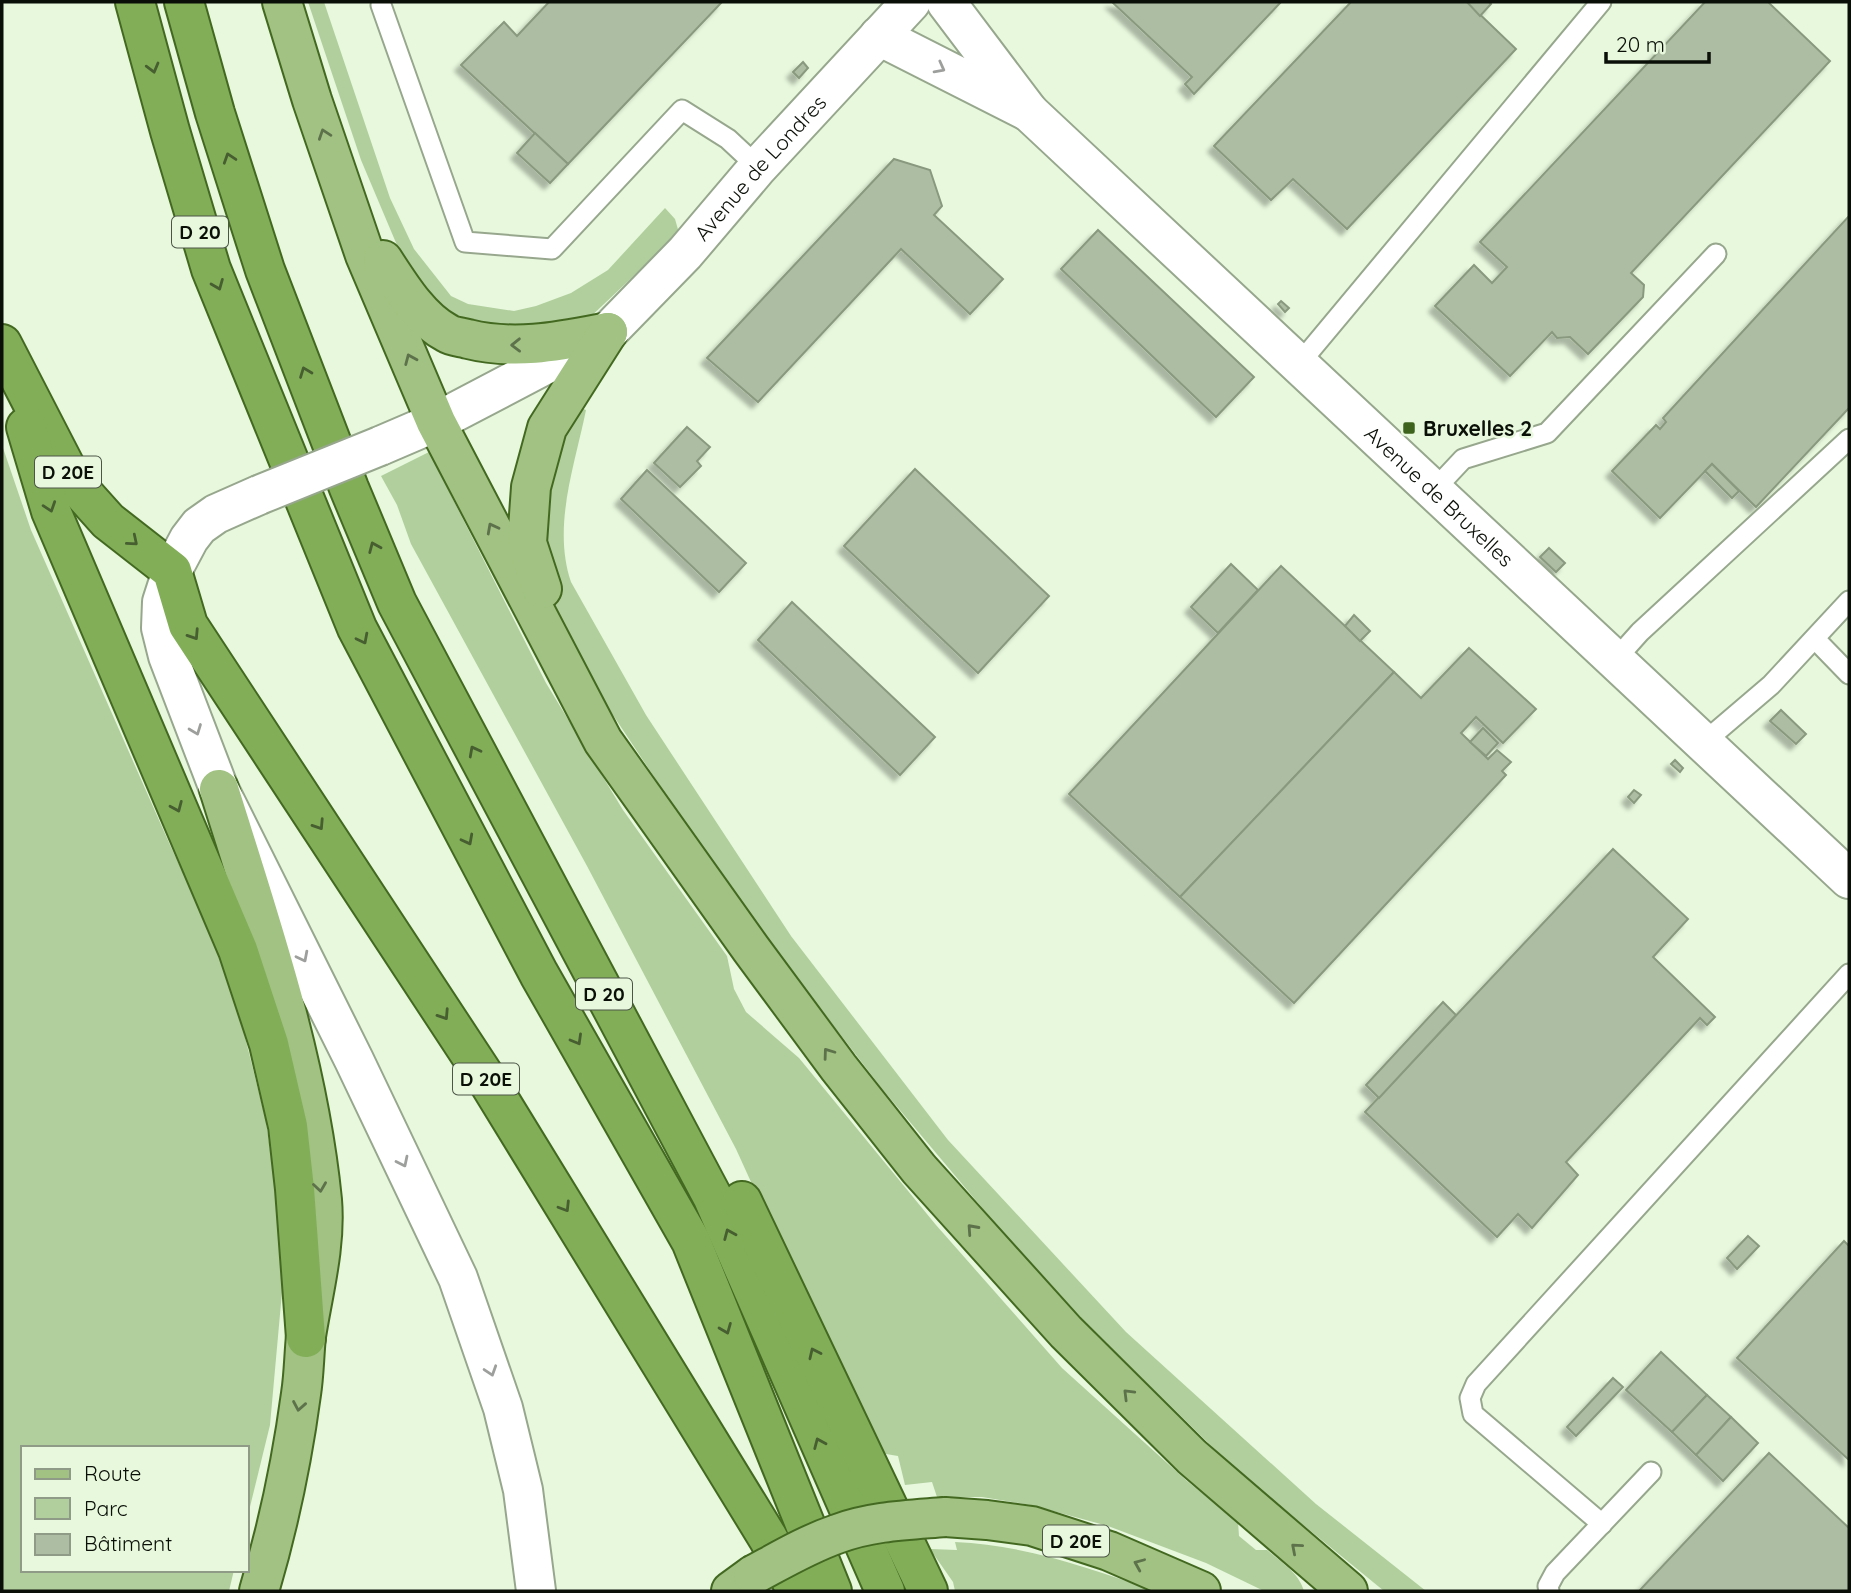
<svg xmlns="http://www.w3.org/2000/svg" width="1851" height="1593" font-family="Quicksand,sans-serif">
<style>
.green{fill:#b1cf9d}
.building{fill:#adbda3;stroke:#89997f;stroke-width:2;filter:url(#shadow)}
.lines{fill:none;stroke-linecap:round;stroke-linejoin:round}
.service-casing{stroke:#97a78d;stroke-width:23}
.minor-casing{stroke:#97a78d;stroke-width:42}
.tertiary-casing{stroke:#97a78d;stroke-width:42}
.secondary-casing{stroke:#97a78d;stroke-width:42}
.primary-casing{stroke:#436921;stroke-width:42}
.trunk-casing{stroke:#436921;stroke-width:42}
.service{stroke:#fff;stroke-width:19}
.minor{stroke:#fff;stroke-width:38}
.tertiary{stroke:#fff;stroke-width:38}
.secondary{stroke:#fff;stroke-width:38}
.primary{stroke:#a1c282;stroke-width:38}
.trunk{stroke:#82ae58;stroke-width:38}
.secondary-bridge-casing{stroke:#97a78d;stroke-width:42;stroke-linecap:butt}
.primary-bridge-casing{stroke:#436921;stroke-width:42;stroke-linecap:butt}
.secondary-bridge{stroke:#fff;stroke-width:38}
.primary-bridge{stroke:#a1c282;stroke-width:38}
.oneway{stroke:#465e30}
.oneway2{stroke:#9d9f9c}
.oneway3{stroke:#5d714b}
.poi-dot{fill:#3d631c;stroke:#e7f8dd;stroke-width:2.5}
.labels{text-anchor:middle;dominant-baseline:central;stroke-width:5;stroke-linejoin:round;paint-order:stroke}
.shield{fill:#e7f8dd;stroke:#4c5547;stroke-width:2}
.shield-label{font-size:19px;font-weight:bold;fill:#0a0f07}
.street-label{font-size:21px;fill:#0a0f07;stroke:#e7f8dd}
.poi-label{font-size:21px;font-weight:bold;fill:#0a0f07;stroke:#e7f8dd;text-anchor:start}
</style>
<defs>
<filter id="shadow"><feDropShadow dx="-6" dy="6" stdDeviation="2" flood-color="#0004"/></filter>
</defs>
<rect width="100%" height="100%" fill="#e7f8dd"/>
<g class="green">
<path d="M308 2H324L390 198 414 249 451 296 468 304 514 311 536 306 571 293 608 270 665 208 675 219 679 233 585 322 559 332 465 322 442 310 402 257 361 160Z"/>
<path d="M573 405 586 410C575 465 552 526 571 582L646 715 791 936 948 1140 1126 1332 1316 1504 1426 1591H1384L1236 1470 1047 1285 883 1090 730 891 607 706 555 605 542 566 539 529Z"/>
<path d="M2 445 31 530 170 845 228 969 266 1121 285 1259 270 1425 247 1519V1448H23V1570H234L229 1591H2Z"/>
<path d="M429 452 546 683 623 810 727 956 734 989 746 1012 799 1058 936 1225 1062 1368 1187 1481 1238 1522 1239 1536 1256 1550H1267C1281 1562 1299 1573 1304 1591H1264L1206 1563 1108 1526 1031 1505 982 1497H937L932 1482 905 1485 898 1456 874 1452 736 1149 587 866 411 544 397 505 381 476Z"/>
<path d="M955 1542C1025 1545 1089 1568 1155 1591H955L953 1582 930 1549 957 1550Z"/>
</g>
<g class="building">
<path d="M549 2H722L568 164 461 65 504 22 517 36Z"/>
<path d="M1112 2H1281L1194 94 1185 84 1192 77Z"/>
<path d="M1351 2H1467L1516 49 1347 229 1293 179 1271 200 1214 146Z"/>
<path d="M1467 2H1489L1491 4 1480 16Z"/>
<path d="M1705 2H1768L1830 61 1631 273 1644 285 1643 297 1588 354 1570 337 1557 338 1552 332 1510 376 1435 306 1474 265 1492 283 1507 267 1480 242Z"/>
<path d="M803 62 808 68 799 78 793 72Z"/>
<path d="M535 133 568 164 550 183 517 153Z"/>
<path d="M894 159 930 170 942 206 934 215 1003 279 970 314 901 249 758 402 707 358Z"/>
<path d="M1849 216V408L1756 507 1712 464 1660 518 1612 471 1656 425 1660 429 1666 422 1663 418Z"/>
<path d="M1098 230 1254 377 1216 417 1061 269Z"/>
<path d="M1281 301 1289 308 1285 312 1278 304Z"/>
<path d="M687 427 710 447 697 461 701 466 680 487 654 463Z"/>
<path d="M1712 464 1739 491 1732 498 1705 471Z"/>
<path d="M915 469 1049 596 978 673 844 546Z"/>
<path d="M647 470 746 563 719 592 621 499Z"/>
<path d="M1549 548 1565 563 1556 572 1540 557Z"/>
<path d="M1231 564 1258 590 1218 633 1191 607Z"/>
<path d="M1281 566 1394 672 1180 897 1069 794Z"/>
<path d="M792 602 935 737 900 775 758 640Z"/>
<path d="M1354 615 1370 631 1360 641 1345 626Z"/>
<path d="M1469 648 1536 709 1503 743 1476 717 1461 733 1488 759 1497 750 1511 762 1502 771 1506 775 1294 1003 1180 897 1394 672 1421 698Z"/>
<path d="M1781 710 1806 734 1796 744 1770 721Z"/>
<path d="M1483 728 1498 743 1486 756 1470 742Z"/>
<path d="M1675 760 1683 768 1680 772 1671 764Z"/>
<path d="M1634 790 1641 795 1634 803 1628 797Z"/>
<path d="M1613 849 1688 919 1653 957 1715 1017 1707 1025 1700 1018 1566 1162 1578 1175 1532 1228 1518 1214 1497 1237 1365 1112Z"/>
<path d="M1443 1002 1456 1015 1379 1098 1366 1085Z"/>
<path d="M1748 1236 1759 1246 1737 1269 1727 1258Z"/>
<path d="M1844 1241 1849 1246V1460L1737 1358Z"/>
<path d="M1661 1352 1707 1395 1672 1432 1626 1390Z"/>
<path d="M1613 1378 1623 1387 1576 1436 1567 1427Z"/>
<path d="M1707 1395 1731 1417 1696 1455 1672 1432Z"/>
<path d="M1731 1417 1758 1443 1723 1481 1696 1455Z"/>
<path d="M1769 1453 1849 1528V1591H1639Z"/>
</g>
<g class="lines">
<defs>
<g id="service">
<path d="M381 5 465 242 552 249 682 110 728 139 758 167"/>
<path d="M1299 364 1601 2"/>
<path d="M1433 491 1463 459 1547 433 1716 254"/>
<path d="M1815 639 1849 674"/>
<path d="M1615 660 1640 632 1849 439"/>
<path d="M1703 743 1771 685 1849 601"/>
<path d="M1602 1524 1473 1414 1470 1398 1476 1384 1849 974"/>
<path d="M1549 1591 1548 1586 1555 1573 1651 1472"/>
</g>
<g id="minor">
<path d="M879 36 1029 112 946 2"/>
<path id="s1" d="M1029 112 1849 879"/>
</g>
<g id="tertiary">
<path id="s2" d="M608 332 685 253 758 167 911 2"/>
</g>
<g id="secondary">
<path d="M380 446 436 422 600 336"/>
<path d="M259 495 216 514 199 526 189 539 172 571 162 602 161 628 168 656 219 789 354 1060 458 1278 503 1408 523 1490 536 1591"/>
</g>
<g id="primary">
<path d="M282 2 312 100 365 255 436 422 603 741 751 949 839 1068 919 1169 1066 1332 1192 1457 1348 1591"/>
<path d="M383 260C400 286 420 319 447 333 453 337 462 337 468 339 516 351 561 341 608 332"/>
<path d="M542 589 527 543 531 487 547 428 608 332"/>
<path d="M219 789C261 923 308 1059 322 1200 326 1245 313 1292 306 1336 304 1356 304 1375 301 1394 292 1461 278 1527 259 1591"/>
<path d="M945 1517 987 1520 1032 1526 1109 1551 1201 1591"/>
<path d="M731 1591 753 1575"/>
</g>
<g id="trunk">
<path d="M135 2 170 131 211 269 357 628 539 974 691 1241 832 1591"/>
<path d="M184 2 215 113 265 270 349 488 397 603 712 1196 885 1591"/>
<path d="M2 344 68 472 82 492 108 521 172 571 188 625 489 1083 768 1538 797 1591"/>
<path d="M26 427 51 511 238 950 269 1044 288 1126 295 1189 306 1338"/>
<path d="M742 1201 928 1591"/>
</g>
</defs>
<use href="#service" class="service-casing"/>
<use href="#minor" class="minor-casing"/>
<use href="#tertiary" class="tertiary-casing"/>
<use href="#secondary" class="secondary-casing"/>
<use href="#primary" class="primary-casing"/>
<use href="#trunk" class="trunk-casing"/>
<use href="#service" class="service"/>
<use href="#minor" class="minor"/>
<use href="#tertiary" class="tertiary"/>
<use href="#secondary" class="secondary"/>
<use href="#primary" class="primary"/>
<use href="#trunk" class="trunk"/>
<defs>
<path id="secondary-bridge" d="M259 495 380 446"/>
<path id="primary-bridge" d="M753 1575C781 1560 808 1544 837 1534 871 1521 909 1520 945 1517"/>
</defs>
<use href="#secondary-bridge" class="secondary-bridge-casing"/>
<use href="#primary-bridge" class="primary-bridge-casing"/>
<use href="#secondary-bridge" class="secondary-bridge"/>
<use href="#primary-bridge" class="primary-bridge"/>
</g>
<defs><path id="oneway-chevron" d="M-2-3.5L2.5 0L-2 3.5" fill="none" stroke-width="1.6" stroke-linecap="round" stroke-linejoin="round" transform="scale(1.75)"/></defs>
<g class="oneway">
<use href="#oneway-chevron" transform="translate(153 68) rotate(75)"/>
<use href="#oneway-chevron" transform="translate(229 158) rotate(-108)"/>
<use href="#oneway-chevron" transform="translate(218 285) rotate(68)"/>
<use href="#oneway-chevron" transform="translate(305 372) rotate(-111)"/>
<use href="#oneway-chevron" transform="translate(50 507) rotate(71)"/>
<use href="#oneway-chevron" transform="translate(133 541) rotate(40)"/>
<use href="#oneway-chevron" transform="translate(374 547) rotate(-113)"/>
<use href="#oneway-chevron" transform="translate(194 635) rotate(57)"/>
<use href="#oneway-chevron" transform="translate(363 639) rotate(63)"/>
<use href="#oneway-chevron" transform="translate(474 751) rotate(-118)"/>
<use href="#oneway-chevron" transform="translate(177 807) rotate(67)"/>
<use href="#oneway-chevron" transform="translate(319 825) rotate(57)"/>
<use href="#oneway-chevron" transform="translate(468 840) rotate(62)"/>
<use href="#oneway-chevron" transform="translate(444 1015) rotate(57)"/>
<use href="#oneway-chevron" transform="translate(577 1040) rotate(60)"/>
<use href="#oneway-chevron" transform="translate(565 1207) rotate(58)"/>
<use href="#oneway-chevron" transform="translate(729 1234) rotate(-113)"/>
<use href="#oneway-chevron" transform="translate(726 1329) rotate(68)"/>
<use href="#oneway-chevron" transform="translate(814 1353) rotate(-115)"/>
<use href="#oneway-chevron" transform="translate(819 1443) rotate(-113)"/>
</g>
<g class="oneway2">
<use href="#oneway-chevron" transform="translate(940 68) rotate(28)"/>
<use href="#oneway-chevron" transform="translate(196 730) rotate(69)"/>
<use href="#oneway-chevron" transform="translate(303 957) rotate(63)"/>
<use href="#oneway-chevron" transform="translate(403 1162) rotate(64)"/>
<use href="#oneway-chevron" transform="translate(491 1371) rotate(72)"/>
</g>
<g class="oneway3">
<use href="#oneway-chevron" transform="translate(324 134) rotate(-109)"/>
<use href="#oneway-chevron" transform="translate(516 345) rotate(179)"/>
<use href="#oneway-chevron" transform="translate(410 359) rotate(-113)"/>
<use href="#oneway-chevron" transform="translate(492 528) rotate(-118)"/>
<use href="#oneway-chevron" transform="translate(828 1053) rotate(-126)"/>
<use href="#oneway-chevron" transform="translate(320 1187) rotate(82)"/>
<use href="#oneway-chevron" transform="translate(972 1229) rotate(-132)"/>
<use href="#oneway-chevron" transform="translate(1128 1394) rotate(-135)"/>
<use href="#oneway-chevron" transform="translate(299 1406) rotate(100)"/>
<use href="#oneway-chevron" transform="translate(1296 1548) rotate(-139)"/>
<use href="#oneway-chevron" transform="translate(1139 1564) rotate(-157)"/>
</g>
<rect class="poi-dot" x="1402" y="421" width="14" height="14" rx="3.5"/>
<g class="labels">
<g class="shield">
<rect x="172" y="216.5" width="56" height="31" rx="5"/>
<rect x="35" y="456.5" width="66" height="31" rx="5"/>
<rect x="576" y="978.5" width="56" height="31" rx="5"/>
<rect x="453" y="1063.5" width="66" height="31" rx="5"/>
<rect x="1043" y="1525.5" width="66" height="31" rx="5"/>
</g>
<g class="shield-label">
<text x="200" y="232">D 20</text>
<text x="68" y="472">D 20E</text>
<text x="604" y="994">D 20</text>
<text x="486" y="1079">D 20E</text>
<text x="1076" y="1541">D 20E</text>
</g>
<g class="street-label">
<text stroke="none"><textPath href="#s2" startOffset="224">Avenue de Londres</textPath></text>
<text stroke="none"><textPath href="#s1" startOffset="562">Avenue de Bruxelles</textPath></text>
</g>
<g class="poi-label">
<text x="1423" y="428">Bruxelles 2</text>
</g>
</g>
<rect width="1851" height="1593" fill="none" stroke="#0a0f07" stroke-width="7"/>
<rect x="21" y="1446" width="228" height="126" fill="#e7f8dd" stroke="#8f9b87" stroke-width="2"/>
<rect x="35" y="1469" width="35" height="10" fill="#a1c282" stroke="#8f9b87" stroke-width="2"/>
<text x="84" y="1481" font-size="21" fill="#0a0f07">Route</text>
<rect x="35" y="1498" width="35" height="21" fill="#b1cf9d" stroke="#8f9b87" stroke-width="2"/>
<text x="84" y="1516" font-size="21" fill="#0a0f07">Parc</text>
<rect x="35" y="1534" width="35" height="21" fill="#adbda3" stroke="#8f9b87" stroke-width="2"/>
<text x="84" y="1551" font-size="21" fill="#0a0f07">Bâtiment</text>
<path d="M1606 52v10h103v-10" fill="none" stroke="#0a0f07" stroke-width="3.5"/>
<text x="1616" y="52" font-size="21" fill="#0a0f07" stroke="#e7f8dd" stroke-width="5" paint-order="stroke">20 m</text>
</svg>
